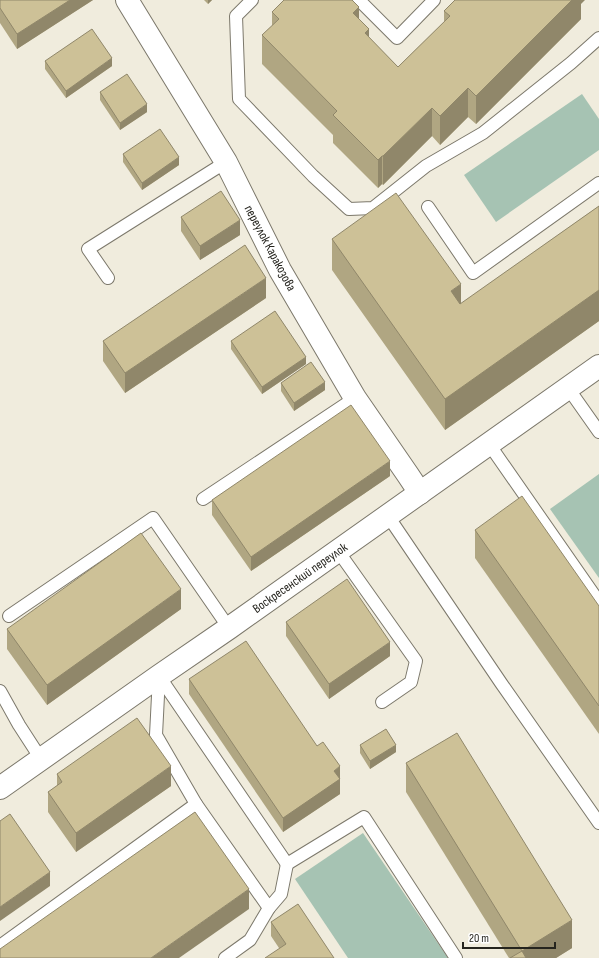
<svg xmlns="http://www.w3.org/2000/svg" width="599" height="958" font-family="'Sofia Sans Condensed',sans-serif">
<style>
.green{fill:#a6c3b3}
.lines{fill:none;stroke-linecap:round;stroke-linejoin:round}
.service-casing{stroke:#7c786b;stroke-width:14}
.minor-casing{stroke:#7c786b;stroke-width:24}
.service{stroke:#fff;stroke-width:12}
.minor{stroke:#fff;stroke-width:22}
.wall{fill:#b0a682}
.shaded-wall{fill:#90876a}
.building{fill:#cdc197;stroke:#90876a}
.labels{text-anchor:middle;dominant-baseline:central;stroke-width:4;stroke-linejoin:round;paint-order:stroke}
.street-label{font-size:13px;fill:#25241e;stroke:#fff}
</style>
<rect width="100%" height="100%" fill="#f0ecdd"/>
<g class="green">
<path d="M582 94 599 119V150L496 222 464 175Z"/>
<path d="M599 474V578L550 509Z"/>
<path d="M363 833 448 958H348L295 879Z"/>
</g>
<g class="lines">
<defs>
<g id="service">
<path d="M252 0 236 16 239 99 313 176 349 209 373 208 426 166 483 133 571 63 599 38"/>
<path d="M359 0 397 38 434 0"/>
<path d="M428 207 473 273 599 183"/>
<path d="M108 278 88 249 226 162"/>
<path d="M568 388 599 432"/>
<path d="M489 444 599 602"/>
<path d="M203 499 355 398"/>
<path d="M388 516 501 683 599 823"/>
<path d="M338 551 416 661 411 682 382 702"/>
<path d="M9 616 153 518 229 628"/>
<path d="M159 676 287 864 364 817 456 958"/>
<path d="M0 691 19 725 41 759"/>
<path d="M196 804 269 908"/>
<path d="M0 946 196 804 156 735 159 676"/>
<path d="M225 958 250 940 269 908 281 894 287 864"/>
</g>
<g id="minor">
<path d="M127 0 226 162 280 270 355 398 408 475 420 493"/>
<path d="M0 788 159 676 229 628 599 366"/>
</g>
</defs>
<use href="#service" class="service-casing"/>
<use href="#minor" class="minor-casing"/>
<use href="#service" class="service"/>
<use href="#minor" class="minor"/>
</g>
<g class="wall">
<path d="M0 0H93L17 49 0 23Z"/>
<path d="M204 0H212L208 4Z"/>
<path d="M581 4V19L476 124 468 117 440 145 432 136 383 185 382 184 378 188 333 143V135L262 64V35L272 26V12L359 20 369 38 398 67 444 22V11Z"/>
<path d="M45 61 112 66 66 98 45 69Z"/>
<path d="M100 92 147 112 120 130 100 100Z"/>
<path d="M123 154 179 165 142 190 123 162Z"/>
<path d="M599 206V321L445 430 332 270V239L461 304Z"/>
<path d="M181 217 240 235 200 260 181 231Z"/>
<path d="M266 298 125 393 103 361V341Z"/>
<path d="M231 341 306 364 262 394 231 349Z"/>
<path d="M281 383 325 390 294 411 281 391Z"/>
<path d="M390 476 251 571 212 515V500Z"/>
<path d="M475 530 599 606V734L475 558Z"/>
<path d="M181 609 47 705 7 649V629Z"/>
<path d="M286 622 390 656 329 699 286 636Z"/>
<path d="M189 679 340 781V794L283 832 189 694Z"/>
<path d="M360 745 396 752 370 769 360 753Z"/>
<path d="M406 763 572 948 556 958H509L406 792Z"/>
<path d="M57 774 171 786 76 852 48 812V792L57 786Z"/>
<path d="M271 922 334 958 279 948 271 936Z"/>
</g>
<g class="shaded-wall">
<path d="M70 0H93L17 49V34Z"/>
<path d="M208 0H212L208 4Z"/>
<path d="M572 0H585L581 4V19L476 124V96Z"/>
<path d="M359 7V36L353 13Z"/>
<path d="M369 29V58L365 33Z"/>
<path d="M112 58V66L66 98V91Z"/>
<path d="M468 88V117L440 145V116Z"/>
<path d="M147 104V112L120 130V123Z"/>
<path d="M432 108V136L383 185V156Z"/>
<path d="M382 156V184L378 188V160Z"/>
<path d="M179 157V165L142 190V183Z"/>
<path d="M240 220V235L200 260V246Z"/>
<path d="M266 278V298L125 393V373Z"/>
<path d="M461 284V315L451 291Z"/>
<path d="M599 290V321L445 430V399Z"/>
<path d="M306 357V364L262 394V387Z"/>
<path d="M325 382V390L294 411V403Z"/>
<path d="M390 461V476L251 571V557Z"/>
<path d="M181 589V609L47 705V685Z"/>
<path d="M390 642V656L329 699V684Z"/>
<path d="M396 745V752L370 769V761Z"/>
<path d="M171 766V786L76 852V833Z"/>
<path d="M340 766V794L283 832V818L334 771Z"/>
<path d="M50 872V886L0 921V907Z"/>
<path d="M249 889V909L179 958H151Z"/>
<path d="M572 920V948L556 958H522V951Z"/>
</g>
<g class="building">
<path d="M0 0H70L17 34 0 8Z"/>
<path d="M284 0H352L359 7 353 13 369 29 365 33 398 67 450 16 444 11 455 0H572L476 96 468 88 440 116 432 108 383 156H382L378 160 333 115 337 111 262 35 279 19 272 12Z"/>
<path d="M92 29 112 58 66 91 45 61Z"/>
<path d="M127 74 147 104 120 123 100 92Z"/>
<path d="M160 129 179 157 142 183 123 154Z"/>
<path d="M221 191 240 220 200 246 181 217Z"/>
<path d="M396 193 461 284 451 291 460 304 599 206V290L445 399 332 239Z"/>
<path d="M245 245 266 278 125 373 103 341Z"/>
<path d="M275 311 306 357 262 387 231 341Z"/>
<path d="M311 362 325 382 294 403 281 383Z"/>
<path d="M351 405 390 461 251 557 212 500Z"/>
<path d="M522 496 599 606V706L475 530Z"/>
<path d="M141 533 181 589 47 685 7 629Z"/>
<path d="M347 579 390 642 329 684 286 622Z"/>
<path d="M246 641 317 746 323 742 340 766 334 771 340 779 283 818 189 679Z"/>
<path d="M137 718 171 766 76 833 48 792 62 782 57 774Z"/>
<path d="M386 729 396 745 370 761 360 745Z"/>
<path d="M457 733 572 920 522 951 406 763Z"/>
<path d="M195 812 249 889 151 958H0V949Z"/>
<path d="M10 814 50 872 0 907V821Z"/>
<path d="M298 904 334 958H265L286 944 271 922Z"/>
<path d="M522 951 526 958H510Z"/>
</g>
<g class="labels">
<g class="street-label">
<text transform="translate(270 248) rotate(62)">переулок Каракозова</text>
<text transform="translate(300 578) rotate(-35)">Воскресенский переулок</text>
</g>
</g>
<path d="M463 942v6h92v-6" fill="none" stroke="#25241e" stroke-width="2"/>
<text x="469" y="942" font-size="12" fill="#25241e" stroke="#ffffff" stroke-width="3" paint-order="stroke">20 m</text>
</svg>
